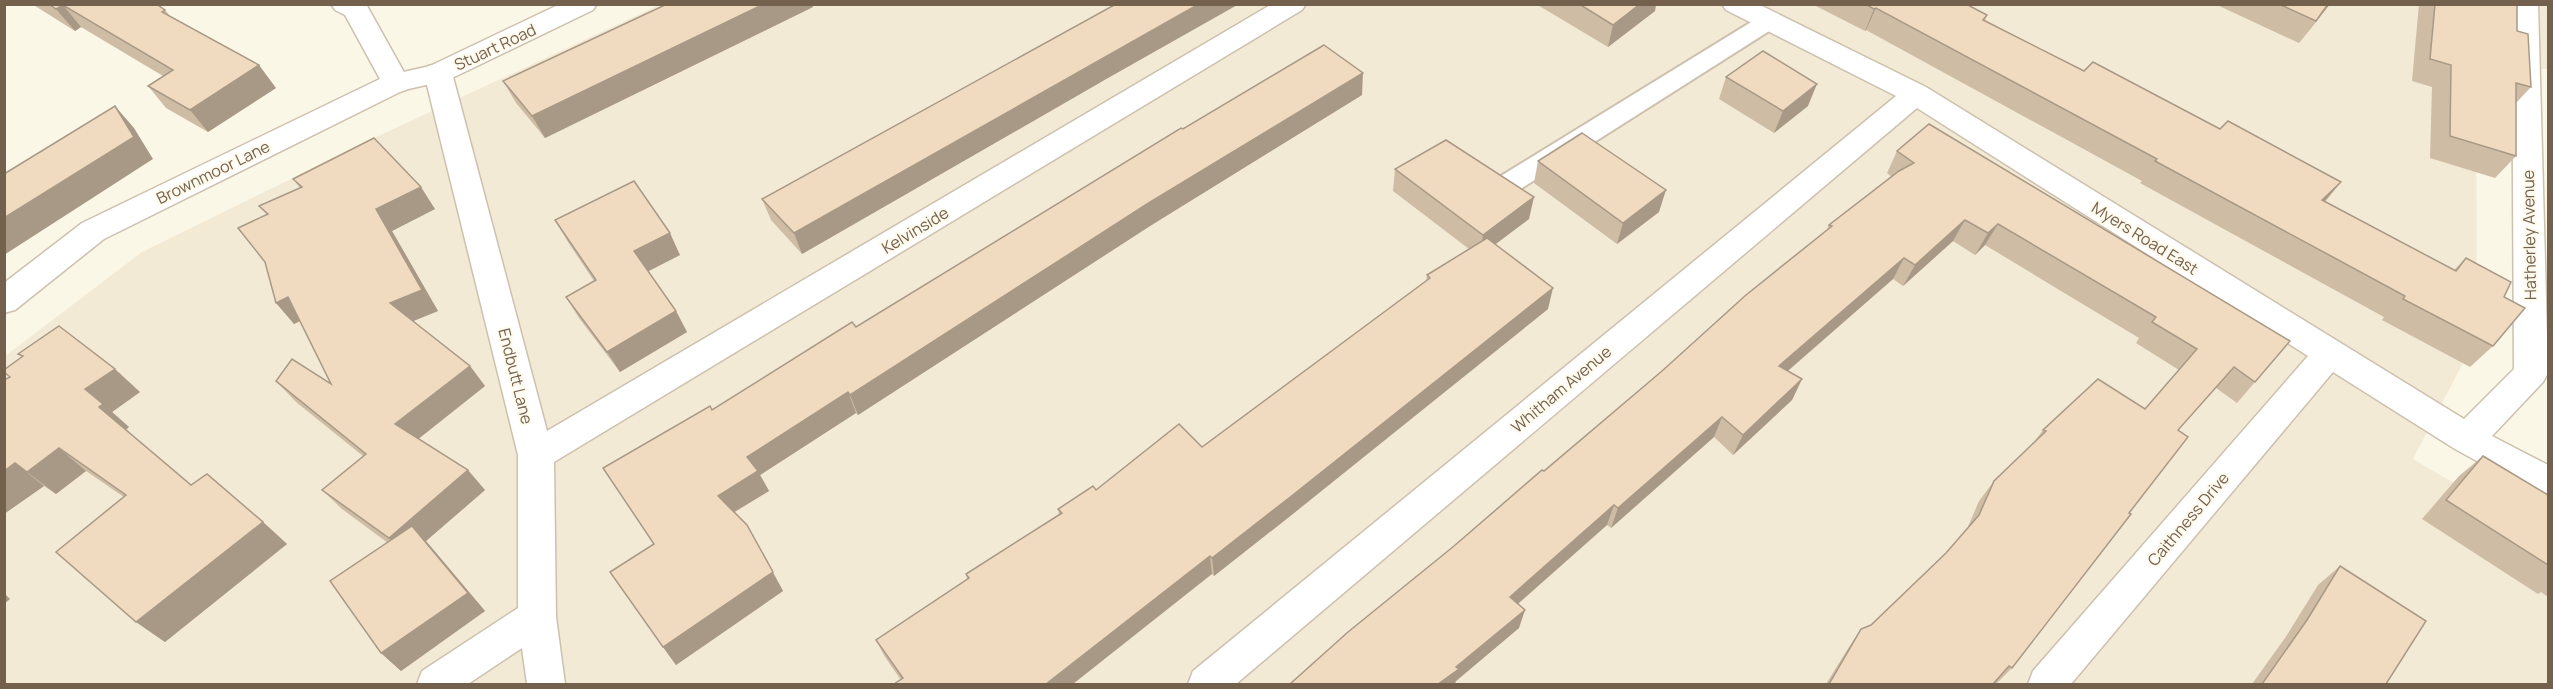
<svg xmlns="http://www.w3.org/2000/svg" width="2553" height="689" font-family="Manrope,sans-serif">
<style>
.residential{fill:#f3ead6}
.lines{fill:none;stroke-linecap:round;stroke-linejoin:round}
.service-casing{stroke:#cdc0ae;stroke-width:4}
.minor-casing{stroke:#cdc0ae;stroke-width:3}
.tertiary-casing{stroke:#cdc0ae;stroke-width:3}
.service{fill:#fff;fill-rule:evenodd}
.minor{fill:#fff;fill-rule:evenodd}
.tertiary{fill:#fff;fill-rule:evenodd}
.wall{fill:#cebca5}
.shaded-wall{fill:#a89986}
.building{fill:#f0dbc0;stroke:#a89986;stroke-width:1.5}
.labels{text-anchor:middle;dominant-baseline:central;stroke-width:4.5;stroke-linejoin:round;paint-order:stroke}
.street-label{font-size:16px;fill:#74614d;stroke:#fefaed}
</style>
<rect width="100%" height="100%" fill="#fbf7e7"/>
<path class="residential" d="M659 5H2548V69L2476 66 2477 336 2413 459 2548 538V684H5V356L142 252 374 138Z"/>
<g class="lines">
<defs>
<path id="service" d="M1769 13 1777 16 1781 21 1777 26 1514 193 1505 195 1496 193 1492 186 1496 179 1761 16Z"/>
<g id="minor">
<path d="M331 4H366L410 83 406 90 396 93 386 90 345 15 335 10Z"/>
<path d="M1272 4H1306L1302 10 554 462 556 617 565 684H527L522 648 468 684H417L422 671 518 608V455L424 73 428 66 438 64 448 66 452 73 547 431Z"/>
<path d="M1722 4H1758L1926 87 2464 419 2514 369 2512 4H2538L2548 373 2543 382 2492 436 2548 465V497L2535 493 2455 449 2333 372 2071 684H2028L2033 671 2308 356 1917 108 1236 684H1188L1193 671 1896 96 1726 10Z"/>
</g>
<path id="tertiary" d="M560 4H597L593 10 448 80 404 90 104 239 15 310 4 313V283L82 223 386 76 430 66Z"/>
</defs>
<use href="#service" class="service-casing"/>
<use href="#minor" class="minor-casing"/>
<use href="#tertiary" class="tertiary-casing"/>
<use href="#service" class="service"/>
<use href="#minor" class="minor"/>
<use href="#tertiary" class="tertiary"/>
</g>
<g class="wall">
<path d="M32 4H156L165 10 170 16 276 88 208 132 166 108 148 86 163 76 81 27 75 31Z"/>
<path d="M1536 4H1656L1655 11 1608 47Z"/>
<path d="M1812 4H1966L1987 15 1985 20 2084 71 2341 182 2325 202 2454 270 2466 258 2504 297 2493 346 2470 367 2382 320 2384 317 2140 183 2142 181 1866 30 1865 31Z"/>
<path d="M2215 4H2330L2299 43Z"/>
<path d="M2419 4H2514L2517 31 2531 87 2516 103V156L2495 178 2430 158 2432 87 2412 81Z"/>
<path d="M812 5 813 7 545 138 516 103 503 81Z"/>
<path d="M1726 77 1808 106 1774 133 1719 99Z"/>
<path d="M1101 82 802 254 771 220 762 199Z"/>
<path d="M1362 95 1150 226 858 415 856 413 760 475 769 491 735 512 758 544 783 591 676 665 663 647 654 544 712 410 856 327 1183 129Z"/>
<path d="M1929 124 2255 382 2237 403 2216 388 2178 430 2129 513 2012 668 1996 684H1826L1849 647 1861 629 1871 625 1946 553 1967 529 1979 501 1994 481 2031 446 2043 430 2145 409 2179 370 2136 343 2139 338 1985 245 1975 255 1953 241 1903 286 1893 279 1788 371 1802 379 1792 400 1733 455 1714 437 1611 528 1607 525 1518 604 1519 628 1456 681 1454 546 1662 371 1827 230 1829 225 1892 177 1887 173 1897 151Z"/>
<path d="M1538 161 1659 212 1617 244 1534 183Z"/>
<path d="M1395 169 1529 219 1495 244 1548 309 1289 517 1214 576 1212 574 901 680 885 657 876 640 967 579 966 574 1059 515 1058 509 1096 490 1202 447 1426 281 1427 275 1469 249 1393 191Z"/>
<path d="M293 179 435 209 392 231 438 311 413 321 470 366 485 386 418 439 485 490 426 541 485 611 401 671 381 653 388 543 342 509 322 490 363 456 296 402 276 381 331 384 300 321 294 324 267 215 259 206 300 188Z"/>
<path d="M555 220 680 255 648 271 676 311 687 332 620 372 579 318 566 297 594 281 568 242Z"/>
<path d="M18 354 140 392 112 412 129 427 126 430 191 485 263 522 287 544 165 642 136 622 124 497 86 471 56 494 44 486 4 514V380L10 377 22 357Z"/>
<path d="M2483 456 2548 495V597L2541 592 2538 594 2422 519 2459 476Z"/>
<path d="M2340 566 2386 684H2252L2285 638 2318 585Z"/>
</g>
<g class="shaded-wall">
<path d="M764 4H812L813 7 545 138 532 116Z"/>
<path d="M1199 4H1239L1101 82 802 254 794 233Z"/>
<path d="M1640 4H1656L1655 11 1608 47 1613 25Z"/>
<path d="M2328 4H2330L2299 43 2316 21Z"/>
<path d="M63 5 81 27 75 31 56 9Z"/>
<path d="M1876 8 1866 30 1865 31 1874 9Z"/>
<path d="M259 65 276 88 208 132 190 110Z"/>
<path d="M1363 73 1362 95 1150 226 858 415 850 395 1147 204Z"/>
<path d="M1817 84 1808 106 1774 133 1783 111Z"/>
<path d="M115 106 134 128 153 159 4 255V218Z"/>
<path d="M2341 182 2323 203 2322 200Z"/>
<path d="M421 187 435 209 392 231 438 311 406 324 390 303 376 209Z"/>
<path d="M1666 190 1659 212 1617 244 1623 223Z"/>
<path d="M1534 197 1529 219 1480 256 1483 235Z"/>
<path d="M1965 220 1953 241 1903 286 1915 265Z"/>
<path d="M1998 224 1985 245 1975 255 1988 233Z"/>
<path d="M670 233 680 255 645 273 634 251Z"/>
<path d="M1904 258 1893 279 1769 387 1779 366Z"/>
<path d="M1553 288 1548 309 1289 517 1214 576 1212 558Z"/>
<path d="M288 297 306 318 294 324 276 303Z"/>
<path d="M676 311 687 332 620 372 607 352Z"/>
<path d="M470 366 485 386 412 444 395 424Z"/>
<path d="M115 369 140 392 112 412 129 427 125 430 99 407 85 389Z"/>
<path d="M1802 379 1792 400 1733 455 1743 435Z"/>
<path d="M848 392 856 413 760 475 769 491 729 515 718 496 747 457Z"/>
<path d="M1722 417 1714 437 1611 528 1618 508Z"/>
<path d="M59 448 86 471 56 494 27 472Z"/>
<path d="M15 463 44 486 4 514V471Z"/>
<path d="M468 470 485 490 426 541 485 611 401 671 381 653 407 557 389 538Z"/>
<path d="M1614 505 1607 525 1505 615 1510 597Z"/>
<path d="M263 522 287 544 165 642 136 622Z"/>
<path d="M747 525 783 591 676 665 663 647Z"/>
<path d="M1210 556 1212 574 1073 684H1046Z"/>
<path d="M4 593 10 599 4 604Z"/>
<path d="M1525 610 1519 628 1456 681 1455 684H1438L1456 667Z"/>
</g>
<g class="building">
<path d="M49 4H156L165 10 162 12 259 65 190 110 148 86 173 70 63 5 56 9Z"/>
<path d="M667 4H764L532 116 503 81Z"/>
<path d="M1116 4H1199L794 233 762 199Z"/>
<path d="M1579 4H1640L1613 25Z"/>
<path d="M1865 4H1966L1987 15 1983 20 2084 71 2093 62 2220 129 2228 121 2341 182 2322 200 2456 271 2466 258 2511 282 2504 297 2525 308 2493 346 2403 299 2405 296 2155 161 2157 159 1876 8 1874 9Z"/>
<path d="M2279 4H2328L2316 21Z"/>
<path d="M2435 4 2517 5V31L2528 34 2531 87 2516 83V156L2450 136 2451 65 2430 59Z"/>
<path d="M1324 45 1363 73 1147 204 850 395 848 392 747 457 758 471 718 496 747 525 773 572 663 647 610 572 654 544 603 468 710 406 712 410 852 322 856 327 1181 128 1183 129Z"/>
<path d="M1763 51 1817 84 1783 111 1726 77Z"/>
<path d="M115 106 134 137 4 218V174Z"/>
<path d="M1929 124 2290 341 2255 382 2234 367 2178 430 2188 437 2129 513 2131 514 2012 668 2009 666 1993 684H1829L1861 629 1871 625 1946 553 1979 515 1994 481 2046 431 2043 430 2098 379 2145 409 2197 349 2152 322 2156 317 1998 224 1988 233 1965 220 1915 265 1904 258 1779 366 1802 379 1743 435 1722 417 1618 508 1614 505 1510 597 1525 610 1456 667 1459 669 1438 684H1290L1348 632 1454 546 1542 470 1544 471 1662 371 1746 295 1832 226 1829 225 1899 171 1914 163 1897 151Z"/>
<path d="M1582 133 1666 190 1623 223 1538 161Z"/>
<path d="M374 138 421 187 376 209 422 290 390 303 470 366 395 424 468 470 389 538 322 490 366 454 276 381 292 359 331 384 288 297 276 303 265 262 238 228 268 214 259 206 302 187 293 179Z"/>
<path d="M1446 140 1534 197 1483 235 1395 169Z"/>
<path d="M634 181 670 233 634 251 676 311 607 352 566 297 596 280 555 220Z"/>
<path d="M1487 238 1553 288 1289 498 1212 558 1210 556 1046 684H894L903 678 876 640 969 578 966 574 1062 513 1058 509 1093 486 1096 490 1179 424 1202 447 1430 278 1427 275Z"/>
<path d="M59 326 115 369 85 389 103 404 99 407 191 485 207 474 263 522 136 622 56 552 126 495 59 448 27 472 15 463 4 471V380L10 377 4 372V370L23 356 18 354Z"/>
<path d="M2483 456 2548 495V565L2446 500Z"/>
<path d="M412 526 468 593 381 653 330 581Z"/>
<path d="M2340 566 2426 621 2386 684H2262L2307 620Z"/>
</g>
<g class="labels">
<g class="street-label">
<text transform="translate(495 47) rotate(-25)">Stuart Road</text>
<text transform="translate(213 172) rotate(-26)">Brownmoor Lane</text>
<text transform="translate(915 230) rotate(-31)">Kelvinside</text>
<text transform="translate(2529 235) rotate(-91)">Hatherley Avenue</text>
<text transform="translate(2145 238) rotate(32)">Myers Road East</text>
<text transform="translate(516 376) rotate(76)">Endbutt Lane</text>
<text transform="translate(1561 389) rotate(-40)">Whitham Avenue</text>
<text transform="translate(2188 519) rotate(-50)">Caithness Drive</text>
</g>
</g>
<rect width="2553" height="689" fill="none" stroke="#74614d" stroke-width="12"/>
</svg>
